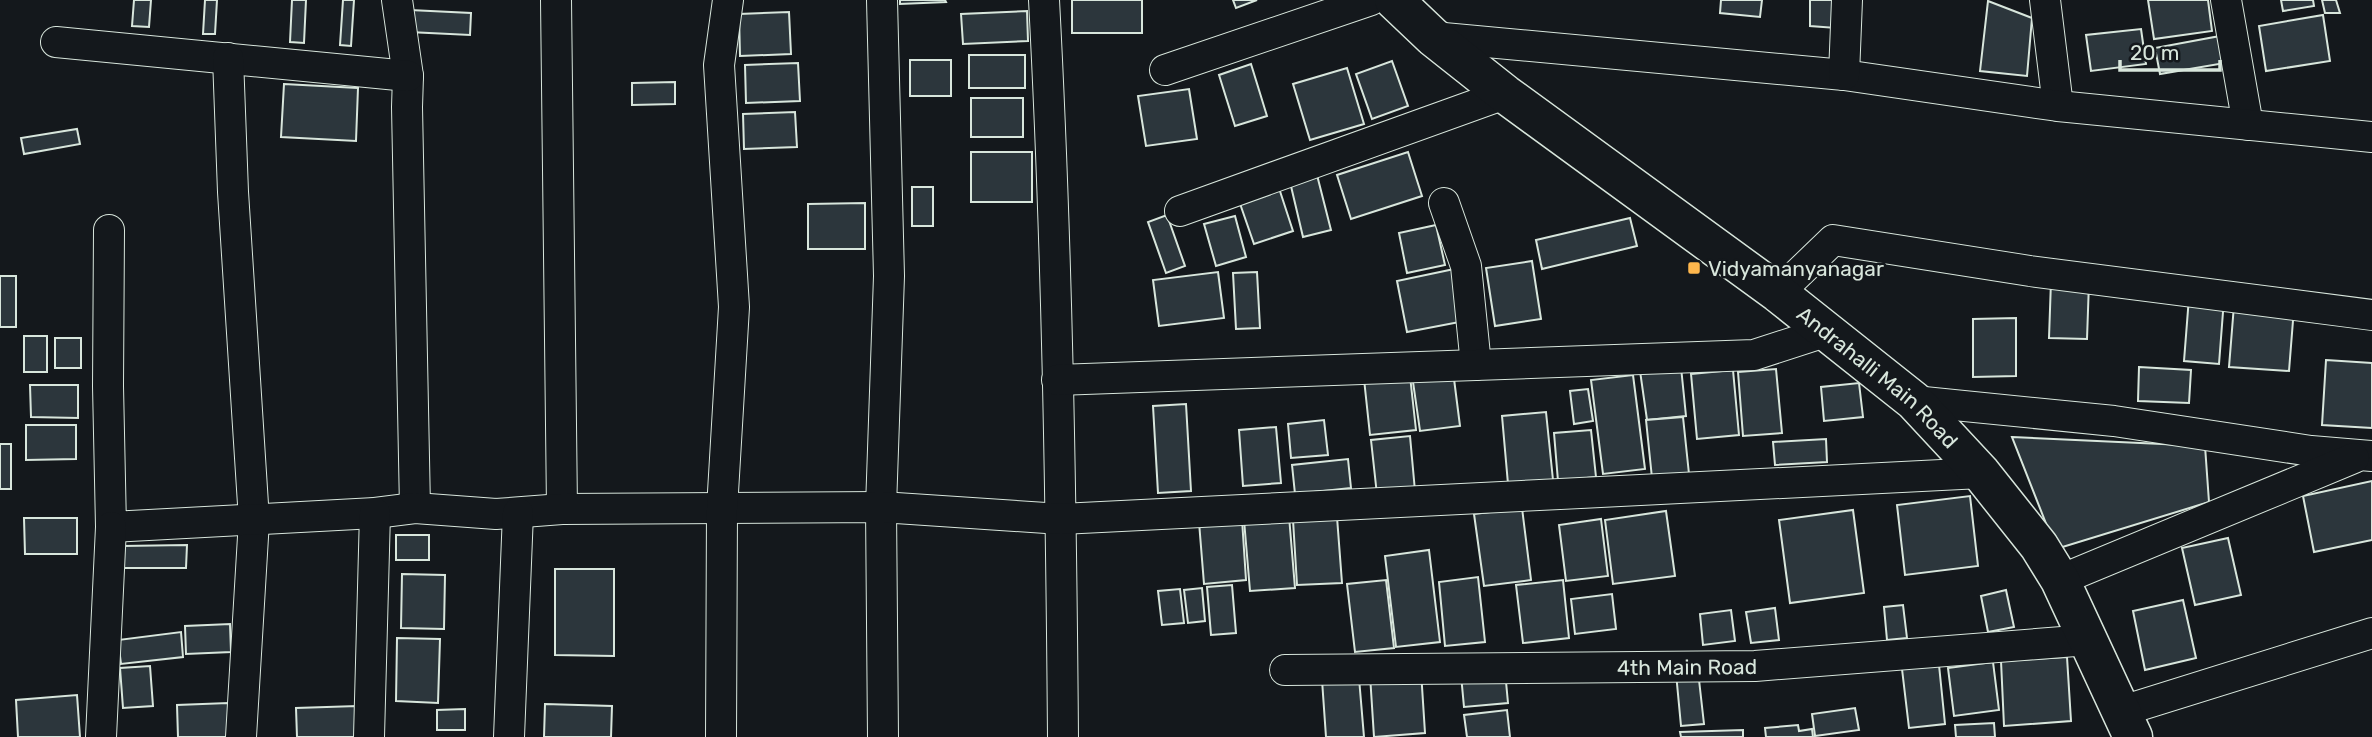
<svg xmlns="http://www.w3.org/2000/svg" width="2372" height="737" font-family="Rubik,sans-serif">
<style>
.building{fill:#2c363c;stroke:#d8e6dc;stroke-width:2}
.lines{fill:none;stroke-linecap:round;stroke-linejoin:round}
.minor-casing{stroke:#d8e6dc;stroke-width:32}
.secondary-casing{stroke:#d8e6dc;stroke-width:41}
.minor{stroke:#14181c;stroke-width:30}
.secondary{stroke:#14181c;stroke-width:38}
.poi-dot{fill:#ffb74d;stroke:#14181c;stroke-width:2.5}
.labels{text-anchor:middle;dominant-baseline:central;stroke-width:5;stroke-linejoin:round;paint-order:stroke}
.poi-label{font-size:21px;fill:#d8e6dc;stroke:#14181c;text-anchor:start}
.street-label{font-size:21px;fill:#d8e6dc;stroke:#14181c}
</style>
<rect width="100%" height="100%" fill="#14181c"/>
<g class="building">
<path d="M134 0H151L149 27 132 26Z"/>
<path d="M205 0H217L215 34H203Z"/>
<path d="M292 0H306L304 43 290 42Z"/>
<path d="M343 0H354L351 46 340 45Z"/>
<path d="M900 0H945L946 2 900 4Z"/>
<rect x="1072" y="0" width="70" height="33"/>
<path d="M1233 0H1257L1236 8Z"/>
<path d="M1721 0H1762L1760 17 1720 13Z"/>
<path d="M1810 0H1837L1836 28 1810 26Z"/>
<path d="M2148 0H2208L2212 31 2154 39Z"/>
<path d="M2281 0H2313L2314 6 2283 11Z"/>
<path d="M2322 0H2336L2340 13H2325Z"/>
<path d="M1988 1 2032 18 2027 76 1980 71Z"/>
<path d="M410 10 471 13 470 35 409 32Z"/>
<path d="M1027 11 1028 41 963 44 961 14Z"/>
<path d="M789 12 791 54 740 56 739 14Z"/>
<path d="M2323 15 2330 61 2266 71 2259 26Z"/>
<path d="M2141 29 2146 64 2091 71 2086 35Z"/>
<path d="M2220 36 2225 63 2160 74 2155 48Z"/>
<rect x="969" y="55" width="56" height="33"/>
<rect x="910" y="60" width="41" height="36"/>
<path d="M1392 61 1408 106 1372 119 1356 74Z"/>
<path d="M798 63 800 101 746 103 745 65Z"/>
<path d="M1251 64 1267 116 1235 126 1219 75Z"/>
<path d="M1347 68 1364 124 1310 140 1293 84Z"/>
<path d="M675 82V104L632 105V83Z"/>
<path d="M284 84 358 88 356 141 281 137Z"/>
<path d="M1189 89 1197 139 1146 146 1138 96Z"/>
<rect x="971" y="98" width="52" height="39"/>
<path d="M795 112 797 147 744 149 743 114Z"/>
<path d="M77 129 80 144 24 154 21 138Z"/>
<rect x="971" y="152" width="61" height="50"/>
<path d="M1408 152 1422 196 1351 219 1337 175Z"/>
<path d="M1317 175 1331 230 1303 237 1290 182Z"/>
<path d="M1277 182 1293 231 1254 244 1237 195Z"/>
<rect x="912" y="187" width="21" height="39"/>
<path d="M865 203V249H808V204Z"/>
<path d="M1167 215 1185 266 1166 273 1148 222Z"/>
<path d="M1235 216 1246 257 1216 266 1204 224Z"/>
<path d="M1630 218 1637 246 1542 269 1536 240Z"/>
<path d="M1436 225 1445 265 1407 273 1399 233Z"/>
<path d="M1532 261 1541 319 1495 326 1486 268Z"/>
<path d="M1459 268 1470 320 1407 332 1397 281Z"/>
<path d="M1218 272 1224 318 1159 326 1153 280Z"/>
<path d="M1257 272 1260 328 1236 329 1233 273Z"/>
<rect x="0" y="276" width="16" height="51"/>
<path d="M2051 281 2089 282 2087 339 2049 338Z"/>
<path d="M2189 297 2224 299 2219 364 2184 361Z"/>
<path d="M2234 305 2294 308 2289 371 2229 367Z"/>
<path d="M2016 318V376L1973 377V319Z"/>
<rect x="24" y="336" width="23" height="36"/>
<rect x="55" y="338" width="26" height="30"/>
<path d="M2326 360 2372 363V428L2322 425Z"/>
<path d="M1681 367 1686 416 1647 420 1640 371Z"/>
<path d="M2139 367 2191 370 2189 403 2138 401Z"/>
<path d="M1776 369 1782 433 1743 436 1738 372Z"/>
<path d="M1733 370 1739 435 1697 439 1691 374Z"/>
<path d="M1453 371 1460 426 1420 431 1412 375Z"/>
<path d="M1633 375 1645 469 1603 474 1591 380Z"/>
<path d="M1410 376 1416 430 1370 435 1364 379Z"/>
<path d="M1859 383 1863 417 1824 421 1821 387Z"/>
<path d="M30 385H78V418L31 417Z"/>
<path d="M1588 389 1593 421 1574 424 1570 391Z"/>
<path d="M1186 404 1191 491 1158 493 1153 406Z"/>
<path d="M1546 412 1553 480 1508 484 1502 416Z"/>
<path d="M1683 417 1689 474 1652 478 1646 420Z"/>
<path d="M1324 420 1328 455 1291 458 1288 424Z"/>
<path d="M26 425H76V459L26 460Z"/>
<path d="M1276 427 1281 483 1243 486 1239 430Z"/>
<path d="M1591 430 1596 477 1558 481 1554 433Z"/>
<path d="M1410 436 1415 491 1377 495 1371 440Z"/>
<path d="M2012 437 2205 446 2209 502 2056 549Z"/>
<path d="M1826 439 1827 462 1775 465 1773 442Z"/>
<rect x="0" y="444" width="11" height="45"/>
<path d="M1348 459 1351 488 1295 494 1292 465Z"/>
<path d="M2372 481V540L2314 552 2303 496Z"/>
<path d="M1970 496 1978 566 1905 575 1897 505Z"/>
<path d="M1522 508 1531 580 1484 586 1474 514Z"/>
<path d="M1853 510 1864 593 1790 603 1779 520Z"/>
<path d="M1666 511 1675 576 1613 584 1605 520Z"/>
<path d="M1289 516 1295 588 1250 591 1244 520Z"/>
<path d="M1337 517 1342 583 1297 585 1293 520Z"/>
<path d="M24 518H77V554H25Z"/>
<path d="M1242 519 1246 580 1204 584 1199 522Z"/>
<path d="M1601 519 1608 576 1566 581 1559 525Z"/>
<rect x="396" y="535" width="33" height="25"/>
<path d="M2228 538 2241 595 2195 605 2182 548Z"/>
<path d="M187 545 186 568H122V546Z"/>
<path d="M1429 550 1440 642 1396 647 1385 556Z"/>
<path d="M555 569H614V656L555 655Z"/>
<path d="M402 574 445 575 444 629 401 628Z"/>
<path d="M1478 577 1485 642 1445 646 1439 582Z"/>
<path d="M1386 580 1394 648 1355 652 1347 584Z"/>
<path d="M1563 580 1569 638 1523 643 1516 585Z"/>
<path d="M1232 585 1236 633 1211 635 1207 587Z"/>
<path d="M1202 588 1205 621 1188 623 1184 590Z"/>
<path d="M1180 589 1184 623 1162 625 1158 591Z"/>
<path d="M2006 590 2014 627 1988 632 1981 596Z"/>
<path d="M1612 594 1616 629 1575 634 1571 599Z"/>
<path d="M2183 600 2196 658 2145 670 2133 611Z"/>
<path d="M1903 605 1907 638 1887 640 1884 607Z"/>
<path d="M1775 608 1779 640 1751 643 1746 612Z"/>
<path d="M1731 610 1735 641 1703 645 1700 614Z"/>
<path d="M230 624 231 652 186 654 185 626Z"/>
<path d="M181 632 183 657 121 664 118 640Z"/>
<path d="M397 638 440 639 438 703 396 701Z"/>
<path d="M2067 657 2071 721 2004 726 2001 661Z"/>
<path d="M1993 662 1999 710 1954 716 1948 668Z"/>
<path d="M1939 665 1945 724 1909 728 1902 669Z"/>
<path d="M150 666 153 706 123 708 120 668Z"/>
<path d="M1421 671 1425 733 1374 737 1370 675Z"/>
<path d="M1505 671 1508 703 1464 707 1461 675Z"/>
<path d="M1698 671 1704 724 1681 726 1676 673Z"/>
<path d="M1359 678 1364 737H1326L1322 680Z"/>
<path d="M77 695 80 737H18L16 700Z"/>
<path d="M228 703 230 737H178L177 705Z"/>
<path d="M545 704 612 706 611 737H544Z"/>
<path d="M357 706 358 737H297L296 708Z"/>
<path d="M1855 708 1859 730 1815 736 1812 714Z"/>
<path d="M465 709V730H437V710Z"/>
<path d="M1507 710 1510 737H1467L1464 715Z"/>
<path d="M1994 723 1995 737H1956L1955 725Z"/>
<path d="M1798 725 1799 731 1812 729 1813 737H1766L1765 728Z"/>
<path d="M1743 730V737H1681L1680 732Z"/>
</g>
<g class="lines">
<defs>
<g id="minor">
<path d="M397 0 408 76 407 107 415 508"/>
<path d="M556 0 562 509"/>
<path d="M882 0 889 276 881 507 883 737"/>
<path d="M1044 0C1057 245 1061 491 1063 737"/>
<path d="M2045 0 2058 106"/>
<path d="M2226 0 2248 125"/>
<path d="M1433 37 1844 75 2058 106 2372 137"/>
<path d="M56 42 408 76"/>
<path d="M228 58 233 192 254 520 241 737"/>
<path d="M1165 70 1371 0"/>
<path d="M1844 75 1847 0"/>
<path d="M1444 203 1466 266 1476 365"/>
<path d="M1180 211 1505 94"/>
<path d="M109 230 108 386 111 527 375 513 415 508 496 514 562 509 881 507 1061 519 1981 473"/>
<path d="M1778 293 1833 240 2030 271 2372 315"/>
<path d="M1057 380 1754 355 1828 331"/>
<path d="M1914 401 2114 421 2311 451 2372 456"/>
<path d="M2060 580 2354 458"/>
<path id="s1" d="M1285 670 1755 666 2088 640"/>
<path d="M2122 711 2372 633"/>
<path d="M101 737 111 527"/>
<path d="M369 737 375 513"/>
<path d="M509 737 518 513"/>
<path d="M721 737 722 509 734 307 719 65 728 0"/>
</g>
<g id="secondary">
<path id="s2" d="M1394 0 1433 37 1505 94 1778 293 1914 401 1981 473 2039 546 2060 580 2133 737"/>
</g>
</defs>
<use href="#minor" class="minor-casing"/>
<use href="#secondary" class="secondary-casing"/>
<use href="#minor" class="minor"/>
<use href="#secondary" class="secondary"/>
</g>
<rect class="poi-dot" x="1687" y="261" width="14" height="14" rx="3.5"/>
<g class="labels">
<g class="poi-label">
<text x="1708" y="268">Vidyamanyanagar</text>
</g>
<g class="street-label">
<text stroke="none"><textPath href="#s2" startOffset="614">Andrahalli Main Road</textPath></text>
<text stroke="none"><textPath href="#s1" startOffset="402">4th Main Road</textPath></text>
</g>
</g>
<path d="M2120 60v10h100v-10" fill="none" stroke="#d8e6dc" stroke-width="3.5"/>
<text x="2130" y="60" font-size="21" fill="#d8e6dc" stroke="#14181c" stroke-width="5" paint-order="stroke">20 m</text>
</svg>
